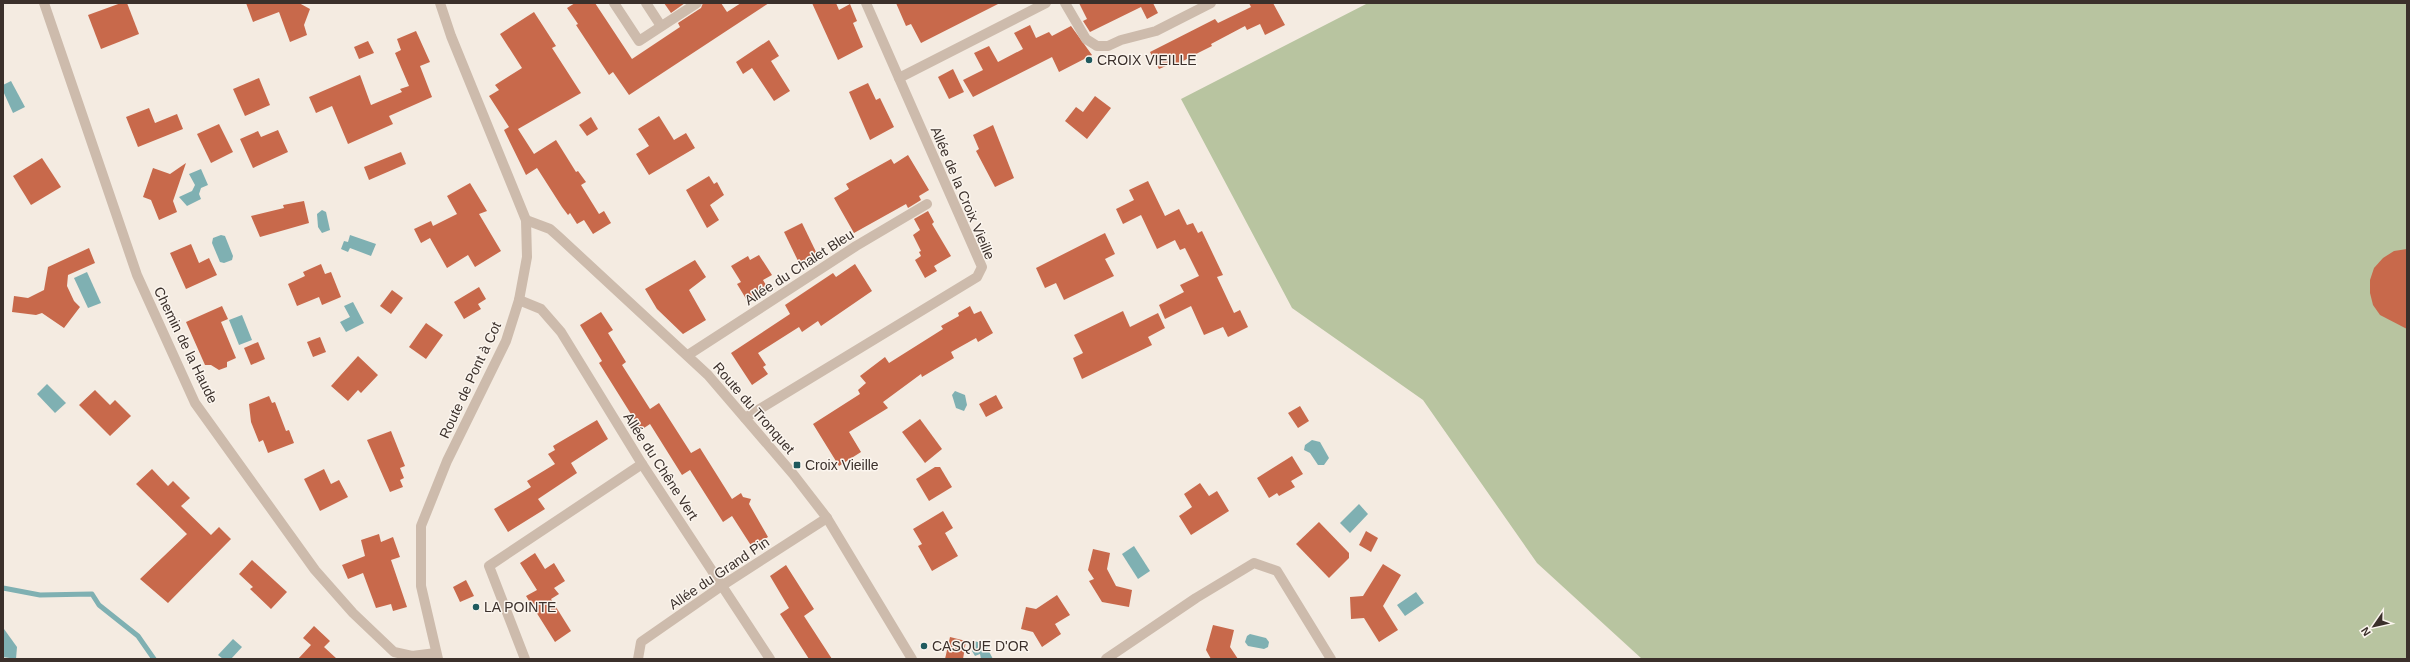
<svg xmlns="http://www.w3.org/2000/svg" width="2410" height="662" font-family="Helvetica,sans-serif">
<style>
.green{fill:#b8c4a0}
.water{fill:#7fb0b2}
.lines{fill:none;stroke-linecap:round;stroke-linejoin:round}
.stream{stroke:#7fb0b2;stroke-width:5}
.building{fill:#c8694b}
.minor{stroke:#cdbbac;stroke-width:10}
.tertiary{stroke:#cdbbac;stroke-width:10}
.poi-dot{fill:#1f5a5e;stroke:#fbf5ee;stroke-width:1.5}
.labels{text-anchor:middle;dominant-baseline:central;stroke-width:3;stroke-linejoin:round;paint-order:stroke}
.poi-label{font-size:14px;fill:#3b302b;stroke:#fbf5ee;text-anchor:start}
.street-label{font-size:14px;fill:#3b302b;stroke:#fbf5ee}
</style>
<rect width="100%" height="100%" fill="#f4ebe1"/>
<path class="green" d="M1368 3H2407V659H1642L1537 563 1423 400 1292 308 1181 99Z"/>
<g class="water">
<path d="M11 81 25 107 13 113 3 91V85Z"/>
<path d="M201 169 208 185 201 188 199 194 201 199 187 206 179 197 192 191 195 185 189 174Z"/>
<path d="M322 210 326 212 330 230 322 233 318 227 317 214Z"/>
<path d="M221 235 225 236 233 256 232 260 224 263 220 262 212 243 213 238Z"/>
<path d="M350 235 376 244 371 256 350 248 348 252 341 249 344 241 348 242Z"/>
<path d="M87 272 101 303 88 308 74 278Z"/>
<path d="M353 302 364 323 346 332 340 322 350 317 344 306Z"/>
<path d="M242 315 252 340 239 345 229 320Z"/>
<path d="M47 384 66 403 55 413 37 394Z"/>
<path d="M955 391 965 395 967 405 964 411 956 408 952 395Z"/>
<path d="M1312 440 1320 442 1329 458 1324 465H1318L1310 453 1304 450 1305 445Z"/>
<path d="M1359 504 1368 514 1350 533 1340 523Z"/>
<path d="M1134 546 1150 571 1138 579 1122 554Z"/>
<path d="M1416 592 1424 603 1405 616 1397 605Z"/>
<path d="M4 629 17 647 16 659 3 657Z"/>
<path d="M1250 634 1266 638 1269 642 1268 647 1264 649 1248 646 1245 642 1247 636Z"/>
<path d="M233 639 242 647 231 659H223L218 655Z"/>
<path d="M974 641 985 644 993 659H981L980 654 975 656 972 651Z"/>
</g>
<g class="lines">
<path class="stream" d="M3 588 40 595 92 594 99 605 138 636 154 659"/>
</g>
<g class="building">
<path d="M121 3H127L139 34 101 49 88 15Z"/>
<path d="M246 3H299L310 9 304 25 307 35 290 42 279 12 253 22Z"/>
<path d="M575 3H595L632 59 680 27 678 23 701 8 703 3H721L727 12 741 3H769L629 95 613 72 609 75 576 25 578 24 567 8Z"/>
<path d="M664 3H685L671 13Z"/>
<path d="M812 3H836L839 10 850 4 857 21 853 23 863 47 838 60Z"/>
<path d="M896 3H1000L921 43 911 24 906 26Z"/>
<path d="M1079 3H1153L1158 13 1147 19 1141 7 1090 32 1083 21 1087 19Z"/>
<path d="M1249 3H1273L1285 25 1265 35 1260 24 1247 30 1245 26 1211 44 1212 46 1196 54 1174 66 1173 63 1159 69 1150 52 1215 19 1218 23 1251 7Z"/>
<path d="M534 12 556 46 552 48 581 93 518 129 534 154 556 140 576 172 578 171 586 182 581 185 599 214 604 211 611 223 593 234 584 220 577 224 570 213 568 215 562 207 537 168 526 175 504 130 509 127 489 96 499 90 495 85 522 68 500 34Z"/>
<path d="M1030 25 1036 38 1049 32 1052 36 1071 26 1092 55 1059 72 1052 57 973 97 963 80 983 70 974 53 989 46 998 62 1023 49 1014 33Z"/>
<path d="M416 31 430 62 420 66 432 97 389 116 393 124 348 144 332 106 316 113 309 97 360 75 371 105 402 92 400 89 409 86 395 53 401 50 397 39Z"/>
<path d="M769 40 779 56 771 61 790 91 774 101 752 68 743 74 736 62Z"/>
<path d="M368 41 374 53 359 59 354 47Z"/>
<path d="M953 69 964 92 949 99 938 77Z"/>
<path d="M259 78 270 105 245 116 233 89Z"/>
<path d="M868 83 876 100 880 98 894 127 870 140 849 92Z"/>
<path d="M1095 96 1111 108 1087 139 1065 121 1076 107 1083 112Z"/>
<path d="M149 108 155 123 177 114 183 129 138 147 126 117Z"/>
<path d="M659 116 674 140 686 133 695 148 649 175 636 154 649 146 638 129Z"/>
<path d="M591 117 598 129 587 136 579 125Z"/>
<path d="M219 124 233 152 211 163 197 134Z"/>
<path d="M993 125 1014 178 995 187 976 151 979 149 973 135Z"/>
<path d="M278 130 288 152 253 168 240 139 258 131 261 137Z"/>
<path d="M401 152 406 164 369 180 364 167Z"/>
<path d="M908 155 929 190 919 196 921 200 908 208 906 204 854 233 834 198 849 189 846 184 891 159 894 164Z"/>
<path d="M42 158 61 187 31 205 13 176Z"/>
<path d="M186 163 173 201 177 212 159 220 151 200 143 197 153 168 170 174Z"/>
<path d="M709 176 714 184 717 182 724 195 710 205 719 220 707 228 686 190Z"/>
<path d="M1148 181 1165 216 1179 209 1187 225 1193 223 1198 233 1202 231 1223 275 1217 277 1234 313 1240 310 1248 327 1228 337 1223 327 1204 335 1191 306 1165 319 1159 305 1184 292 1180 285 1199 276 1185 248 1180 250 1175 240 1157 249 1141 215 1123 224 1116 209 1134 200 1129 190Z"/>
<path d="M470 183 487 211 479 214 501 251 475 267 468 255 447 268 430 238 421 243 414 229 431 221 433 226 457 214 447 196Z"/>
<path d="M304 201 309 223 260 237 251 216 284 208 283 205Z"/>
<path d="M928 211 934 222 932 224 951 256 934 266 937 271 925 278 915 260 921 256 919 252 921 251 913 235 920 230 914 219Z"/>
<path d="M802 223 818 256 800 265 784 232Z"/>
<path d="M1105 233 1115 254 1105 259 1114 276 1064 300 1056 283 1045 288 1036 268Z"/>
<path d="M191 244 199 263 209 258 217 275 186 289 170 253Z"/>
<path d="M89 248 95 263 68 275 67 286 74 301 80 307 64 328 42 313 36 315 12 312 14 296 28 298 44 290 48 267Z"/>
<path d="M2407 249V329L2380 315 2373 305 2370 293V280L2374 268 2383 258 2394 251Z"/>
<path d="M759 255 772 275 763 280 769 290 748 302 737 284 741 282 731 266 748 256 750 260Z"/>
<path d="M695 260 706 277 689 290 706 320 683 334 657 309 645 289Z"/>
<path d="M321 264 325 274 331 272 341 297 322 305 319 297 297 306 288 284 305 276 303 272Z"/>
<path d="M855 264 872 291 821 326 818 321 802 332 799 327 758 353 766 365 763 367 768 374 752 385 731 353 790 314 785 305 833 273 836 277Z"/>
<path d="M479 287 486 299 478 304 481 309 464 319 454 302Z"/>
<path d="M392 290 403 298 391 314 380 306Z"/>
<path d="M222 306 228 319 221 322 236 358 227 362V367L219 370 211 365H205L186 322Z"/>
<path d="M970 306 974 314 981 311 993 333 978 342 976 338 951 352 954 358 922 377 921 374 883 402 888 408 849 432 861 452 839 466 813 424 860 394 858 390 866 383 860 376 885 357 889 363 943 329 941 326 959 316 958 313Z"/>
<path d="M1123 311 1130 327 1158 313 1165 328 1148 337 1152 345 1082 379 1073 358 1083 353 1074 335Z"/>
<path d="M601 312 613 330 608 333 626 362 622 365 650 409 659 403 691 453 700 448 732 499 741 493 743 497 751 499 749 504 768 537 752 547 732 516 723 522 690 470 682 475 650 424 641 430 599 363 602 361 580 325Z"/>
<path d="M426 323 443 335 426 359 409 347Z"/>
<path d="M320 337 326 352 313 357 307 342Z"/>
<path d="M258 342 265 359 251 365 244 348Z"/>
<path d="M358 356 378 375 361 393 358 390 348 401 331 386Z"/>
<path d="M95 390 110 405 115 400 131 416 110 436 79 405Z"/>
<path d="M996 395 1003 408 986 417 979 404Z"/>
<path d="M269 396 272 403 275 402 286 431 289 430 294 443 268 453 263 440 259 442 251 422 249 404Z"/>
<path d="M1300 406 1309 421 1298 428 1288 413Z"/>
<path d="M920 419 942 449 925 463 902 432Z"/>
<path d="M597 420 608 439 571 463 577 473 538 499 545 509 508 532 494 509 531 487 527 481 555 464 548 454 555 450 553 446Z"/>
<path d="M391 431 405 466 400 468 404 478 400 480 403 487 390 492 367 440Z"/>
<path d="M1292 456 1303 474 1291 481 1295 487 1279 496 1277 493 1269 498 1257 478Z"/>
<path d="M935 467H940L952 487 929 501 916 479Z"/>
<path d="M152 469 168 486 173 481 190 498 181 506 211 535 219 527 231 539 168 603 140 579 187 534 136 484Z"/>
<path d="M324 469 331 484 339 480 348 497 320 511 304 479Z"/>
<path d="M1200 483 1209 496 1217 491 1229 511 1191 535 1179 516 1192 507 1184 494Z"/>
<path d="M943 511 953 528 945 533 958 556 932 571 918 546 922 544 913 529Z"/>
<path d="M1319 522 1349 553V558L1329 578 1296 544Z"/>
<path d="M1366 531 1378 538 1371 552 1359 545Z"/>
<path d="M379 534 381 542 393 537 400 557 391 560 407 607 393 611 391 604 376 608 363 573 348 579 342 565 365 556 361 540Z"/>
<path d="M1093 549 1110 553 1107 569 1116 586 1132 590 1129 607 1102 602 1089 581 1094 579 1088 570Z"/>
<path d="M535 553 545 569 554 563 565 581 554 588 559 594 551 599 571 631 555 642 526 596 537 590 520 563Z"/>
<path d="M252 560 287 592 271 609 250 589 253 587 239 574Z"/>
<path d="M1383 564 1401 575 1383 606 1398 630 1379 642 1364 618 1351 619 1350 597 1363 596Z"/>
<path d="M786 565 814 609 804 616 832 659H809L780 614 789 608 770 576Z"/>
<path d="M466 580 474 596 460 602 453 587Z"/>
<path d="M1057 595 1070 615 1055 624 1061 634 1042 647 1033 632 1021 629 1026 607 1036 609Z"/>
<path d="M1213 625 1234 630 1230 647 1238 659H1211L1206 650Z"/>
<path d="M314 626 330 641 324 647 337 659H298L311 645 303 638Z"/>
<path d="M950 637 966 641 963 659H945Z"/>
</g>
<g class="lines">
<g class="minor">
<path d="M44 3 137 275 195 403 315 570 353 613 394 652 412 656 436 653"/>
<path d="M614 3 639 41 697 3"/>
<path d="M646 3 661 26"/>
<path d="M1065 3 1086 39 1097 46H1108L1121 40 1156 31 1211 3"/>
<path d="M899 78 1046 3"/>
<path d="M519 300 541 309 561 332 642 464 770 659"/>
<path d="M688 355 856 246 927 204"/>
<path d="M745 418 977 277 982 267 866 3"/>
<path d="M525 659 489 566 642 464"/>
<path d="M638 659 641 642 723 585 827 518"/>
<path d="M1106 659 1196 598 1254 563 1277 571 1331 659"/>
</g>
<g class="tertiary">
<path d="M526 220 550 229 559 237 708 375 793 474 827 518 912 659"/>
<path d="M438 659 421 586V526L447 461 506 341 519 300 527 257 526 220 451 36 440 3"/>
</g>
</g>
<g class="poi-dot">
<circle cx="1089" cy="60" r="4"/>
<rect x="793" y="461" width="8" height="8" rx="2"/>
<circle cx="476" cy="607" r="4"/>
<circle cx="924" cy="646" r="4"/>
</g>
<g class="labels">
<g class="poi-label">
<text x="1097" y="60">CROIX VIEILLE</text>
<text x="805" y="465">Croix Vieille</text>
<text x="484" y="607">LA POINTE</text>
<text x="932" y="646">CASQUE D'OR</text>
</g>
<g class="street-label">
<text transform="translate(963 193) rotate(67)">Allée de la Croix Vieille</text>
<text transform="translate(799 267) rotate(-33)">Allée du Chalet Bleu</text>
<text transform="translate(186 345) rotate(64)">Chemin de la Haude</text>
<text transform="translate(470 380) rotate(-65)">Route de Pont à Cot</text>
<text transform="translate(754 408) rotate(49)">Route du Tronquet</text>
<text transform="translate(661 466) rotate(57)">Allée du Chêne Vert</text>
<text transform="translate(719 573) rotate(-34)">Allée du Grand Pin</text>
</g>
</g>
<rect width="2410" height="662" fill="none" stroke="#3b302b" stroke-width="8"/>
<g transform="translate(2374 626) rotate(236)" stroke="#fbf5ee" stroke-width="3" paint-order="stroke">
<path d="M0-3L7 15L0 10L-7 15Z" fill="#3b302b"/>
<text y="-6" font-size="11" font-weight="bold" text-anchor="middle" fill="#3b302b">N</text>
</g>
</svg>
